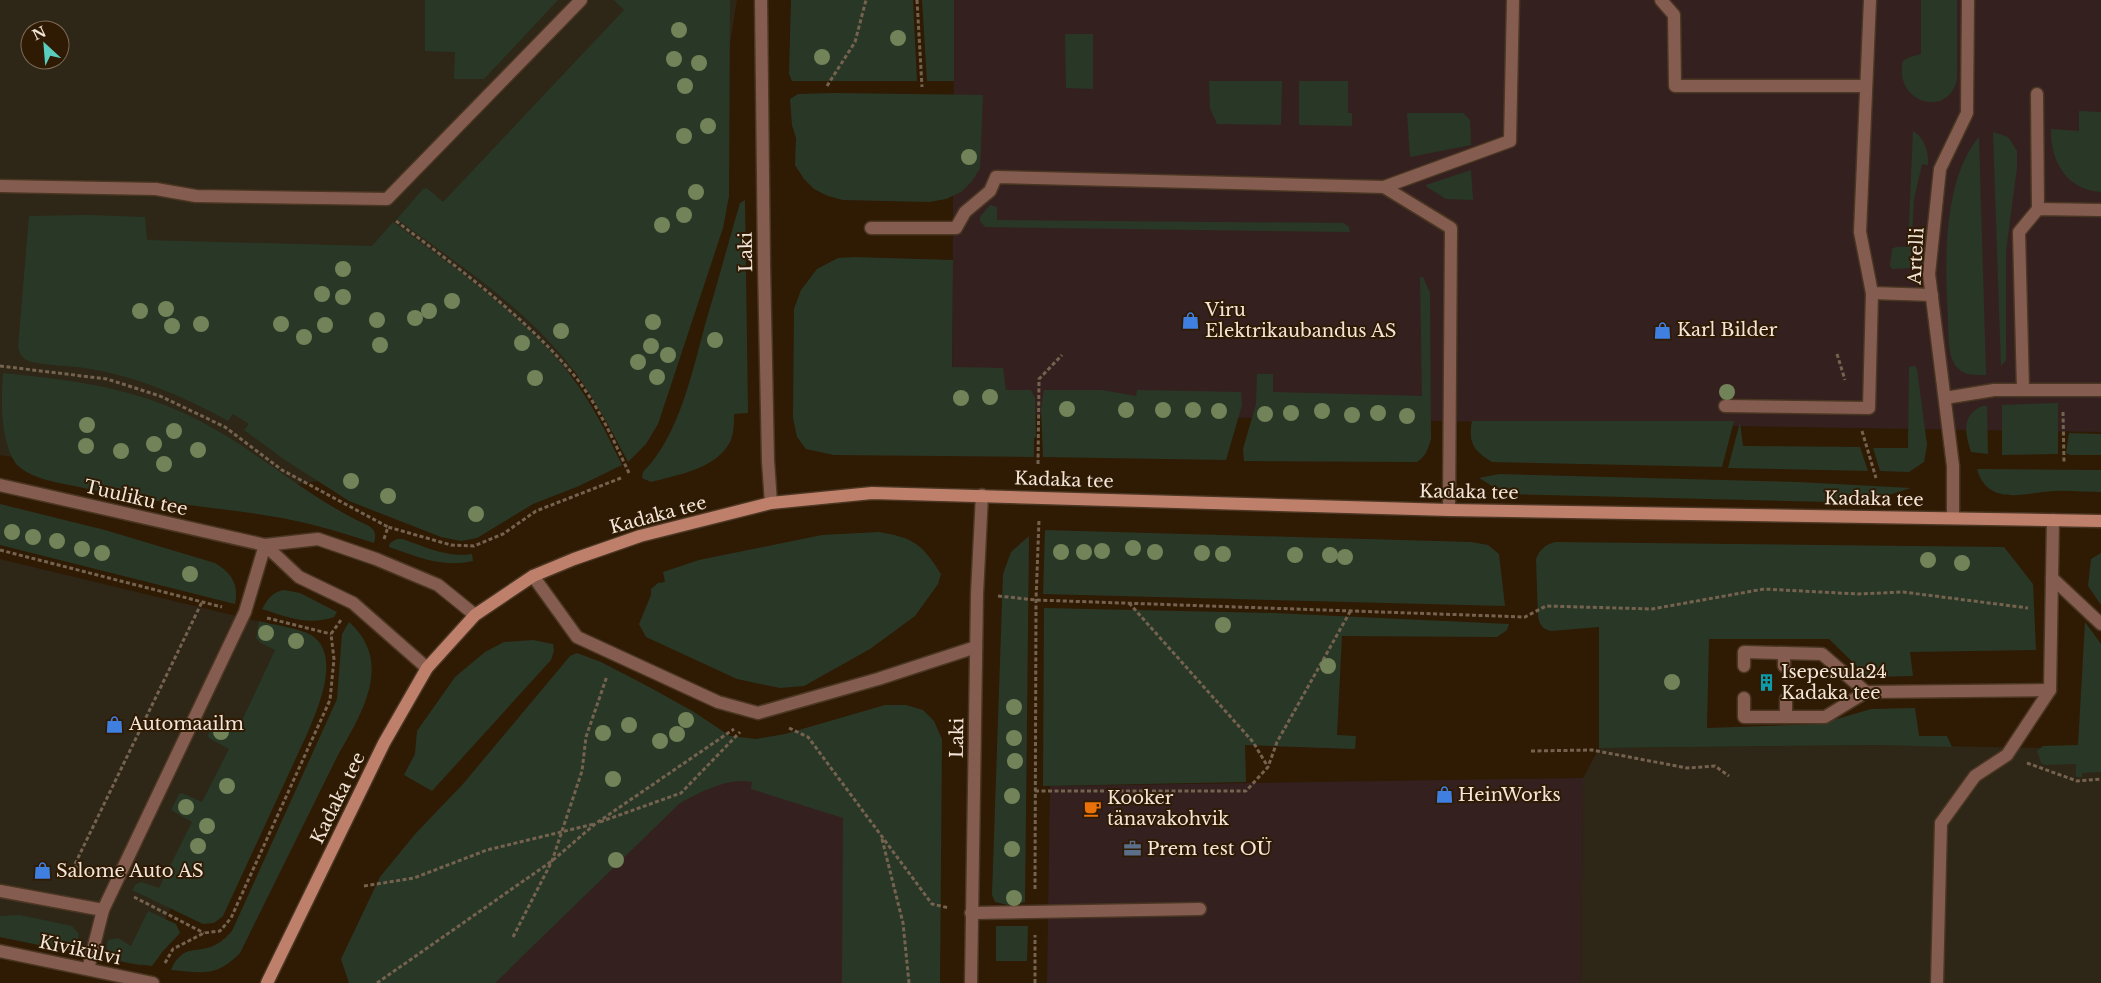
<svg xmlns="http://www.w3.org/2000/svg" width="2101" height="983" font-family="'Libre Baskerville',serif">
<style>
.commercial{fill:#2e2616;fill-rule:evenodd}
.industrial{fill:#34211f}
.green{fill:#293826}
.lines{fill:none;stroke-linecap:round;stroke-linejoin:round}
.service-casing{stroke:#4a3622;stroke-width:15}
.minor-casing{stroke:#4a3622;stroke-width:15}
.tertiary-casing{stroke:#4a3622;stroke-width:15}
.secondary-casing{stroke:#4a3622;stroke-width:15}
.path{stroke:#75624f;stroke-width:3;stroke-dasharray:4 2.5;stroke-linecap:butt}
.service{stroke:#845d50;stroke-width:12}
.minor{stroke:#845d50;stroke-width:12}
.tertiary{stroke:#845d50;stroke-width:12}
.secondary{stroke:#be806a;stroke-width:12}
.tree{fill:#728359}
.labels{text-anchor:middle;dominant-baseline:central;stroke-width:4;stroke-linejoin:round;paint-order:stroke}
.street-label{font-size:18px;fill:#f3e5d7;stroke:#2f1a04}
.poi-label{font-size:18px;fill:#f3e5d7;stroke:#2f1a04;text-anchor:start}
</style>
<rect width="100%" height="100%" fill="#2f1a04"/>
<g class="commercial">
<path d="M0 0H737L720 106 652 269 563 381 379 472 265 489 175 483 0 455ZM30 30H60V60H30Z"/>
<path d="M0 559 307 633 142 966 0 937Z"/>
<path d="M1879 745 2101 749V983H1581L1583 778 1599 748Z"/>
</g>
<g class="industrial">
<path d="M954 0H2101V432L952 413Z"/>
<path d="M878 743 866 983H473L711 760Z"/>
<path d="M1583 778 1581 983H1047L1050 786Z"/>
</g>
<g class="green">
<path d="M425 0H558L484 79H454L455 52 425 51Z"/>
<path d="M614 0H730L729 196 723 228 658 424 646 444 628 462C607 422 586 382 556 349 511 298 452 260 397 219L423 189 427 188 443 202 624 10Z"/>
<path d="M791 0H913L917 81H792L789 74Z"/>
<path d="M922 0H954V81H927Z"/>
<path d="M1921 0H1957V79C1949 119 1893 103 1903 61L1910 57 1921 54Z"/>
<path d="M1065 34H1093V89L1066 88Z"/>
<path d="M1209 81H1282L1281 125 1217 124 1210 108Z"/>
<path d="M1299 81H1348V113H1352V126L1299 125Z"/>
<path d="M834 93 983 95 980 168 972 181 961 192 946 199 929 202 843 200 828 196 814 189 804 179 795 165 796 138 792 125 790 99 798 94Z"/>
<path d="M2079 111 2101 112V192C2067 190 2050 161 2051 129L2079 131Z"/>
<path d="M1407 113H1463L1470 120 1471 145 1410 157Z"/>
<path d="M1913 131C1924 137 1929 152 1928 165L1922 164 1914 199 1910 268 1892 269 1890 266 1892 249 1896 247H1908Z"/>
<path d="M1993 132 2008 137 2017 151V167L2006 251V360L2001 366Z"/>
<path d="M1979 137 1986 375C1974 375 1963 376 1955 365 1947 352 1949 334 1948 319 1945 266 1942 181 1979 137Z"/>
<path d="M1471 170 1473 200 1446 199 1427 187 1426 185Z"/>
<path d="M745 200 748 413 734 414C734 423 734 434 730 442 716 469 677 475 651 482L642 478 643 472C679 436 692 373 705 325 717 285 728 244 740 203Z"/>
<path d="M990 205 997 207V220L1344 223 1349 227 1350 232 985 227 980 221V217Z"/>
<path d="M88 215 145 217 147 240 372 246 393 222C453 267 525 316 571 376 592 403 607 434 622 465L579 486 533 504 477 538 461 541 441 537 349 501 285 460 244 430 249 424 233 414 228 421C183 396 136 376 85 368 73 366 32 365 25 359 21 356 19 352 18 347L29 216Z"/>
<path d="M854 257 953 260 952 367 1003 368 1006 390H1031L1035 398 1036 437 1034 438V457L834 455 806 449 797 437 793 418 794 309 801 290 817 269 838 258Z"/>
<path d="M1420 277H1423L1430 293 1431 439C1428 449 1426 456 1417 462L1244 461 1243 449 1256 404 1257 374H1273V392L1422 396Z"/>
<path d="M1915 366 1917 369 1927 445 1924 462 1909 472 1880 471 1873 448H1908L1909 367Z"/>
<path d="M3 373C82 381 147 389 218 431 269 461 314 501 369 526 376 531 376 535 374 543 343 533 314 524 282 518 214 506 147 503 79 487 57 482 33 480 16 464 0 441 1 401 3 373Z"/>
<path d="M1044 390H1102L1136 396 1137 390 1241 392 1242 405 1226 460 1043 457 1041 409Z"/>
<path d="M2058 403V454L2002 455V405Z"/>
<path d="M1982 406H1987L1988 454 1971 452C1965 433 1961 416 1982 406Z"/>
<path d="M1472 421H1734L1722 467 1492 462C1473 451 1468 442 1472 421Z"/>
<path d="M1740 422 1743 446 1860 447 1868 471 1728 468Z"/>
<path d="M2069 433 2101 434V455H2070L2066 453Z"/>
<path d="M1977 469 2101 470V492C2086 492 2069 490 2054 491 2024 493 1988 507 1977 469Z"/>
<path d="M1499 474 1798 482 1911 488 1872 500 1830 502 1505 494 1479 478Z"/>
<path d="M0 504 105 530 215 563C232 573 239 585 235 604L0 545Z"/>
<path d="M1045 530 1471 542 1488 545 1499 554 1505 606 1043 594Z"/>
<path d="M879 532C914 538 922 544 941 574L938 584 915 616 870 649 804 686 780 688 737 679 646 637 639 624 651 595V589L658 583 665 582 663 572 699 560 822 535Z"/>
<path d="M1029 536 1025 902 1012 906 995 902 992 895 1003 574 1011 552Z"/>
<path d="M397 539H403C425 547 448 558 472 554L473 561C442 568 418 557 389 547L390 543Z"/>
<path d="M1555 542 2004 547 2033 584 2036 650 1910 652 1913 676 1868 677 1829 639H1709L1707 728 1820 724 1871 709 1915 708 1919 736H1947L1952 747 1879 745 1599 748V627L1551 631C1543 629 1540 626 1538 617L1536 559C1540 549 1545 545 1555 542Z"/>
<path d="M2101 553V605L2088 586 2091 559Z"/>
<path d="M284 590 300 593 337 612 334 617C308 626 287 617 262 609 268 599 272 592 284 590Z"/>
<path d="M1044 608 1273 613 1509 624 1507 630 1497 637 1342 636 1337 735 1356 736 1355 749 1245 745 1246 782 1043 786Z"/>
<path d="M259 621C273 625 299 628 311 635 342 654 318 708 308 732L223 916 214 923 203 924 132 890 136 884 141 882 159 888 192 822 171 810 179 794 182 793 202 802 229 749 209 738 208 735 216 719 219 718 239 727 275 650 261 643 256 638Z"/>
<path d="M349 622C394 662 362 713 338 755L240 953C217 977 202 973 171 970 183 942 198 955 217 944 223 941 228 935 232 931L337 699 342 634Z"/>
<path d="M2085 622 2101 644V772L2082 773V777H2076V764L2045 765 2041 763 2037 751 2043 746 2078 745Z"/>
<path d="M533 640 553 644 554 651 551 660 432 791 404 775 415 754 417 731 455 677 485 652 504 642Z"/>
<path d="M577 653 601 662 651 688 694 712 730 736 756 739 785 734 885 705H906L923 710 934 721 942 739 940 983H842L843 818 751 789 752 782C728 777 701 792 680 803L495 983H349L341 959 380 877 416 833 463 784 570 656Z"/>
<path d="M148 911 176 924 180 933 163 951 152 966C136 963 100 964 108 940L118 938 131 946Z"/>
<path d="M20 915 72 926 79 934 77 944 70 950H63L0 937V916Z"/>
<path d="M996 926H1028L1027 961H996Z"/>
</g>
<g class="lines">
<defs>
<g id="service">
<path d="M1661 0 1674 15 1675 86H1866"/>
<path d="M1870 0 1860 232 1872 293 1932 295"/>
<path d="M2037 94 2038 209"/>
<path d="M1384 187 1510 141 1513 0"/>
<path d="M871 228H956L965 212 990 191 996 177 1384 187 1451 228 1449 510"/>
<path d="M2023 390 2019 232 2038 209 2101 210"/>
<path d="M1945 398 1994 390H2101"/>
<path d="M1725 406 1869 408 1872 293"/>
<path d="M533 576 577 637 718 702 758 713 878 679 976 647"/>
<path d="M2052 578 2101 624"/>
<path d="M1744 666V652L1784 653"/>
<path d="M1784 666V653L1822 654 1866 692 1825 717H1786V699"/>
<path d="M1866 692 2050 690"/>
<path d="M1744 698V717H1786"/>
<path d="M0 891 103 910 245 612 265 545"/>
<path d="M971 913 1200 909"/>
<path d="M88 969 103 910"/>
<path d="M1937 983 1941 823 1975 776 2007 755 2050 690 2053 520"/>
</g>
<g id="minor">
<path d="M761 0 764 265 768 461 771 503"/>
<path d="M0 186 156 189 196 196 387 199 581 0"/>
<path d="M0 485 265 545 318 539 376 559 438 585 475 615"/>
<path d="M1953 518V466L1929 274 1940 169 1967 113 1968 0"/>
<path d="M265 545 299 577 353 603 427 668"/>
<path d="M0 951 153 983"/>
</g>
<path id="tertiary" d="M971 983 977 594 982 495"/>
<path id="secondary" d="M267 983 384 743 427 668 475 615 533 576 574 559 640 536 771 503 872 493 1449 510 2101 521"/>
</defs>
<use href="#service" class="service-casing"/>
<use href="#minor" class="minor-casing"/>
<use href="#tertiary" class="tertiary-casing"/>
<use href="#secondary" class="secondary-casing"/>
<g class="path">
<path d="M917 0 922 87"/>
<path d="M827 86 855 42 866 0"/>
<path d="M396 221C458 268 522 314 573 374 597 403 613 439 629 473"/>
<path d="M1837 354 1845 380"/>
<path d="M0 366 107 379 160 396 225 427 282 470 388 527"/>
<path d="M2063 412 2064 462"/>
<path d="M1862 431 1876 478"/>
<path d="M1038 464 1039 379 1062 355"/>
<path d="M384 539 388 527 451 545 474 546 503 534 536 511 621 478"/>
<path d="M0 550 222 607"/>
<path d="M998 596 1036 600 1525 617 1546 606 1652 609 1764 589 1858 594 1903 592 2028 608"/>
<path d="M1129 603 1253 742 1268 767"/>
<path d="M267 618 331 634"/>
<path d="M789 728 808 737 932 904 949 908"/>
<path d="M1531 751 1592 750 1687 768 1715 766 1729 776"/>
<path d="M2027 763 2077 781 2101 779"/>
<path d="M1035 791H1246L1268 767 1277 742 1351 610"/>
<path d="M600 822 681 793 740 732"/>
<path d="M882 839 903 923 909 983"/>
<path d="M95 877 74 866 202 602"/>
<path d="M364 886 414 878 487 850 594 824"/>
<path d="M1035 889 1036 600 1039 520"/>
<path d="M134 897 204 933"/>
<path d="M513 937 552 861 582 771 586 737 607 676"/>
<path d="M165 963 173 949 204 933 220 931 231 918 330 700 334 659 331 634 341 620"/>
<path d="M377 983 552 861 595 824 734 729"/>
<path d="M1035 983V935"/>
</g>
<use href="#service" class="service"/>
<use href="#minor" class="minor"/>
<use href="#tertiary" class="tertiary"/>
<use href="#secondary" class="secondary"/>
</g>
<g class="tree">
<circle cx="679" cy="30" r="8"/>
<circle cx="898" cy="38" r="8"/>
<circle cx="822" cy="57" r="8"/>
<circle cx="674" cy="59" r="8"/>
<circle cx="699" cy="63" r="8"/>
<circle cx="685" cy="86" r="8"/>
<circle cx="708" cy="126" r="8"/>
<circle cx="684" cy="136" r="8"/>
<circle cx="969" cy="157" r="8"/>
<circle cx="696" cy="192" r="8"/>
<circle cx="684" cy="215" r="8"/>
<circle cx="662" cy="225" r="8"/>
<circle cx="343" cy="269" r="8"/>
<circle cx="322" cy="294" r="8"/>
<circle cx="343" cy="297" r="8"/>
<circle cx="452" cy="301" r="8"/>
<circle cx="166" cy="309" r="8"/>
<circle cx="140" cy="311" r="8"/>
<circle cx="429" cy="311" r="8"/>
<circle cx="415" cy="318" r="8"/>
<circle cx="377" cy="320" r="8"/>
<circle cx="653" cy="322" r="8"/>
<circle cx="201" cy="324" r="8"/>
<circle cx="281" cy="324" r="8"/>
<circle cx="325" cy="325" r="8"/>
<circle cx="172" cy="326" r="8"/>
<circle cx="561" cy="331" r="8"/>
<circle cx="304" cy="337" r="8"/>
<circle cx="715" cy="340" r="8"/>
<circle cx="522" cy="343" r="8"/>
<circle cx="380" cy="345" r="8"/>
<circle cx="651" cy="346" r="8"/>
<circle cx="668" cy="355" r="8"/>
<circle cx="638" cy="362" r="8"/>
<circle cx="657" cy="377" r="8"/>
<circle cx="535" cy="378" r="8"/>
<circle cx="1727" cy="392" r="8"/>
<circle cx="990" cy="397" r="8"/>
<circle cx="961" cy="398" r="8"/>
<circle cx="1067" cy="409" r="8"/>
<circle cx="1126" cy="410" r="8"/>
<circle cx="1163" cy="410" r="8"/>
<circle cx="1193" cy="410" r="8"/>
<circle cx="1219" cy="411" r="8"/>
<circle cx="1322" cy="411" r="8"/>
<circle cx="1291" cy="413" r="8"/>
<circle cx="1378" cy="413" r="8"/>
<circle cx="1265" cy="414" r="8"/>
<circle cx="1352" cy="415" r="8"/>
<circle cx="1407" cy="416" r="8"/>
<circle cx="87" cy="425" r="8"/>
<circle cx="174" cy="431" r="8"/>
<circle cx="154" cy="444" r="8"/>
<circle cx="86" cy="446" r="8"/>
<circle cx="198" cy="450" r="8"/>
<circle cx="121" cy="451" r="8"/>
<circle cx="164" cy="464" r="8"/>
<circle cx="351" cy="481" r="8"/>
<circle cx="388" cy="496" r="8"/>
<circle cx="476" cy="514" r="8"/>
<circle cx="12" cy="532" r="8"/>
<circle cx="33" cy="537" r="8"/>
<circle cx="57" cy="541" r="8"/>
<circle cx="1133" cy="548" r="8"/>
<circle cx="82" cy="549" r="8"/>
<circle cx="1102" cy="551" r="8"/>
<circle cx="1061" cy="552" r="8"/>
<circle cx="1084" cy="552" r="8"/>
<circle cx="1155" cy="552" r="8"/>
<circle cx="102" cy="553" r="8"/>
<circle cx="1202" cy="553" r="8"/>
<circle cx="1223" cy="554" r="8"/>
<circle cx="1295" cy="555" r="8"/>
<circle cx="1330" cy="555" r="8"/>
<circle cx="1345" cy="557" r="8"/>
<circle cx="1928" cy="560" r="8"/>
<circle cx="1962" cy="563" r="8"/>
<circle cx="190" cy="574" r="8"/>
<circle cx="1223" cy="625" r="8"/>
<circle cx="266" cy="633" r="8"/>
<circle cx="296" cy="641" r="8"/>
<circle cx="1328" cy="666" r="8"/>
<circle cx="1672" cy="682" r="8"/>
<circle cx="1014" cy="707" r="8"/>
<circle cx="686" cy="720" r="8"/>
<circle cx="629" cy="725" r="8"/>
<circle cx="221" cy="732" r="8"/>
<circle cx="603" cy="733" r="8"/>
<circle cx="677" cy="734" r="8"/>
<circle cx="1014" cy="738" r="8"/>
<circle cx="660" cy="741" r="8"/>
<circle cx="1015" cy="761" r="8"/>
<circle cx="613" cy="779" r="8"/>
<circle cx="227" cy="786" r="8"/>
<circle cx="1012" cy="796" r="8"/>
<circle cx="186" cy="807" r="8"/>
<circle cx="207" cy="826" r="8"/>
<circle cx="198" cy="846" r="8"/>
<circle cx="1012" cy="849" r="8"/>
<circle cx="616" cy="860" r="8"/>
<circle cx="1014" cy="898" r="8"/>
</g>
<defs>
<symbol id="shop-bare" viewBox="-9 -9 18 18"><path d="M-5-2.5h2.3a2.7 3.5 0 0 1 5.4 0H5L5.5 6h-11ZM-1.5-2.5h3a1.5 2.3 0 0 0-3 0Z" fill="#3f7fe0" stroke="#2f1a04" stroke-width="2.5" paint-order="stroke"/></symbol>
<symbol id="building-bare" viewBox="-9 -9 18 18"><path d="M-4-6H4V6H1V3H-1V6H-4ZM-2.5-4.3h1.7v1.8h-1.7ZM.8-4.3h1.7v1.8H.8ZM-2.5-1h1.7V.8h-1.7ZM.8-1h1.7V.8H.8Z" fill="#0f9aa8" stroke="#2f1a04" stroke-width="2.5" paint-order="stroke"/></symbol>
<symbol id="cafe-bare" viewBox="-9 -9 18 18"><path d="M-5.5-4.5H6V0H3Q3 3.5 0 3.5H-2.5Q-5.5 3.5-5.5 0ZM3-3.2v2h1.7v-2ZM-6 4.5H4V6H-6Z" fill="#e8710a" stroke="#2f1a04" stroke-width="2.5" paint-order="stroke"/></symbol>
<symbol id="office-bare" viewBox="-9 -9 18 18"><path d="M-6-3h4V-5.5h4V-3h4V5H-6ZM-1-4.5V-3h2v-1.5ZM-6 0V1H6V0Z" fill="#5c6f8a" stroke="#2f1a04" stroke-width="2.5" paint-order="stroke"/></symbol>
</defs>
<g fill-rule="evenodd">
<use href="#shop-bare" x="1178" y="308" width="25" height="25"/>
<use href="#shop-bare" x="1650" y="318" width="25" height="25"/>
<use href="#building-bare" x="1754" y="670" width="25" height="25"/>
<use href="#shop-bare" x="102" y="712" width="25" height="25"/>
<use href="#shop-bare" x="1432" y="782" width="25" height="25"/>
<use href="#cafe-bare" x="1080" y="796" width="25" height="25"/>
<use href="#office-bare" x="1120" y="836" width="25" height="25"/>
<use href="#shop-bare" x="30" y="858" width="25" height="25"/>
</g>
<g class="labels">
<g class="street-label">
<text transform="translate(746 252) rotate(-91)">Laki</text>
<text transform="translate(1916 256) rotate(-87)">Artelli</text>
<text transform="translate(1064 480) rotate(2)">Kadaka tee</text>
<text transform="translate(1469 492) rotate(1)">Kadaka tee</text>
<text transform="translate(136 498) rotate(13)">Tuuliku tee</text>
<text transform="translate(1874 499) rotate(1)">Kadaka tee</text>
<text transform="translate(658 515) rotate(-15)">Kadaka tee</text>
<text transform="translate(957 738) rotate(-89)">Laki</text>
<text transform="translate(338 798) rotate(-64)">Kadaka tee</text>
<text transform="translate(80 950) rotate(12)">Kivikülvi</text>
</g>
<g class="poi-label">
<text x="1205" y="310">Viru<tspan x="1205" dy="21">Elektrikaubandus AS</tspan></text>
<text x="1677" y="330">Karl Bilder</text>
<text x="1781" y="672">Isepesula24<tspan x="1781" dy="21">Kadaka tee</tspan></text>
<text x="129" y="724">Automaailm</text>
<text x="1458" y="795">HeinWorks</text>
<text x="1107" y="798">Kooker<tspan x="1107" dy="21">tänavakohvik</tspan></text>
<text x="1147" y="849">Prem test OÜ</text>
<text x="56" y="871">Salome Auto AS</text>
</g>
</g>
<g transform="translate(45 45) rotate(334)"><circle r="24" fill="#2f1a04" stroke="#7d6b58"/>
<path d="M0-4L9 19L0 12L-9 19Z" fill="#59cebe"/>
<text y="-8" font-size="14" font-weight="bold" text-anchor="middle" fill="#f3e5d7">N</text>
</g>
</svg>
